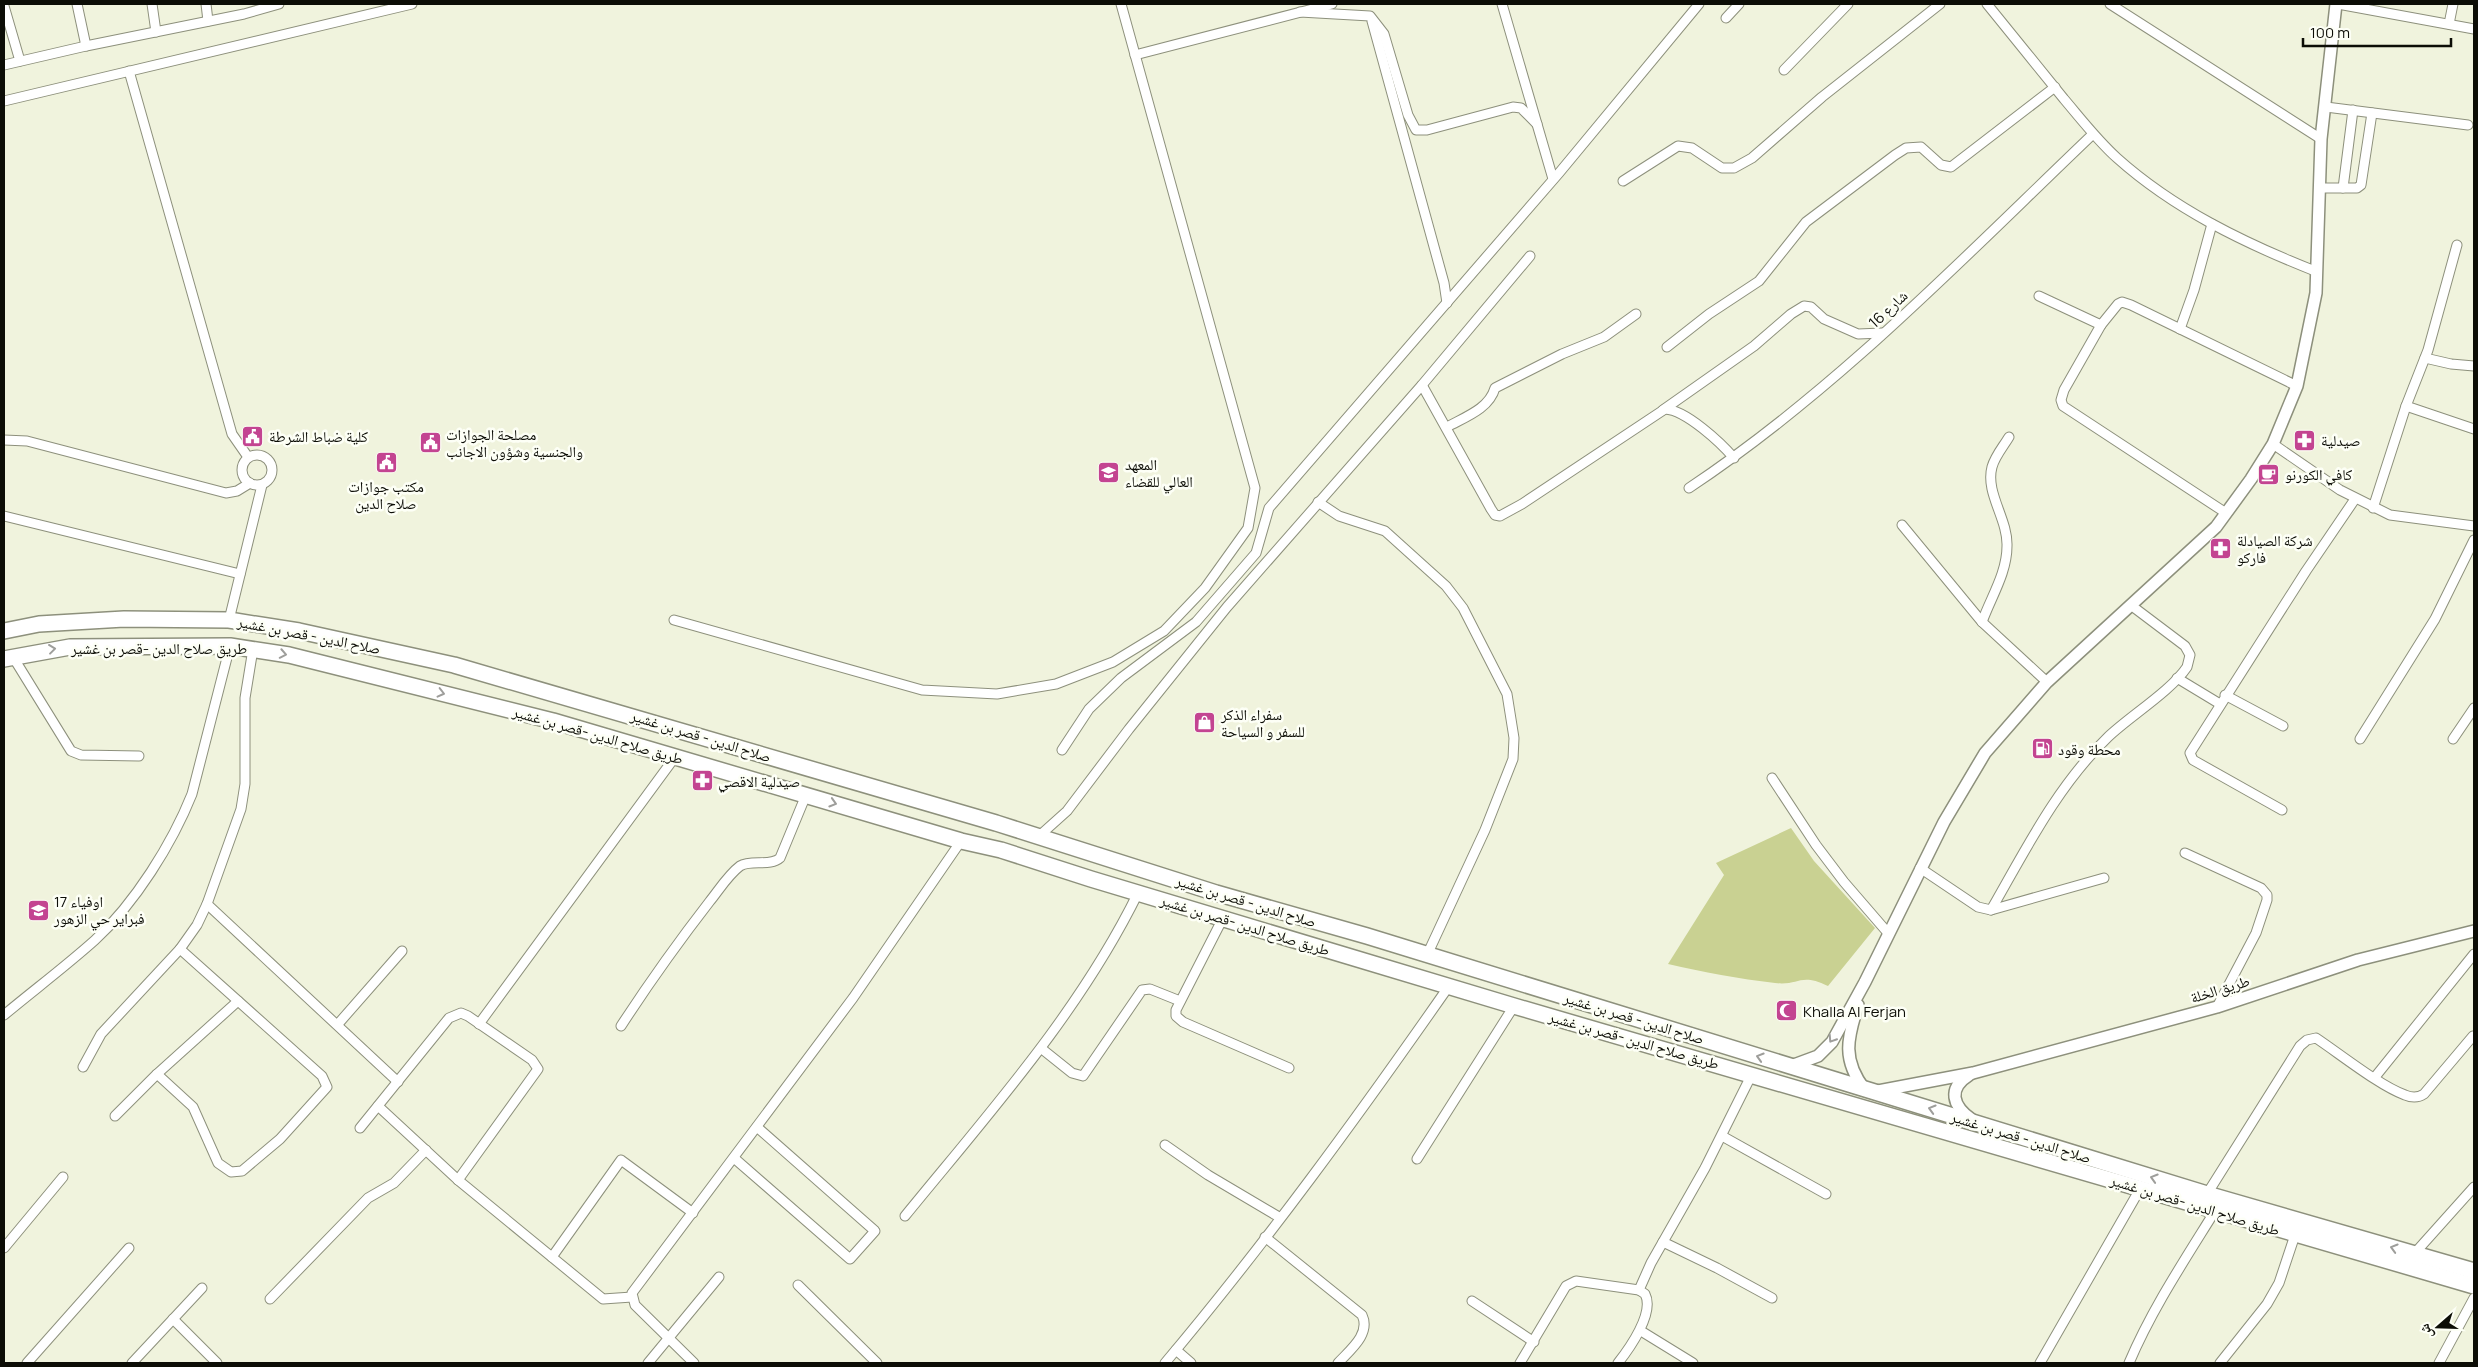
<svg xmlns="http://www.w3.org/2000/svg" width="2478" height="1367" font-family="Manrope,'Noto Naskh Arabic',sans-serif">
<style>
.green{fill:#c9d192}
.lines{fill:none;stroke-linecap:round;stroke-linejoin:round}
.minor-casing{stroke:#8d907c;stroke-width:11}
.tertiary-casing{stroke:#8d907c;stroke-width:14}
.trunk-casing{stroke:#8d907c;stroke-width:18}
.minor{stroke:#fff;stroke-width:9}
.tertiary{stroke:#fff;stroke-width:11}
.trunk{stroke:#fff;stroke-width:15}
.oneway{stroke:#9e9e9b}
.labels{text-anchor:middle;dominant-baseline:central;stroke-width:5;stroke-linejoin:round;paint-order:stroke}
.street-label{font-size:15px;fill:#0c0d06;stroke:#fdfff6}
.poi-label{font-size:15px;fill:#0c0d06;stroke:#fdfff6;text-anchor:start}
</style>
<rect width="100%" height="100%" fill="#f0f3dd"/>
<path class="green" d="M1791 828 1814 861 1875 928 1828 986C1800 972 1799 986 1775 983 1739 979 1703 972 1668 964L1724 875 1716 863Z"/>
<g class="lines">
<defs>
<g id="minor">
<path d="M77 4 86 46"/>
<path d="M152 4 156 32"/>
<path d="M206 4 208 21"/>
<path d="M1502 4 1553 179"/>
<path d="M1987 4C2013 36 2038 67 2064 99 2081 119 2097 140 2117 158 2174 209 2244 243 2315 271"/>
<path d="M2110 4 2321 139"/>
<path d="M2338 4 2474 29"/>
<path d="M4 6 20 61"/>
<path d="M1300 12 1370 16 1384 34 1408 115 1416 130H1427L1513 107 1521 108 1537 124"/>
<path d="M1726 18 1739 4"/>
<path d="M1372 21 1444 283 1447 303"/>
<path d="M2449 24 2453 4"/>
<path d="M1135 55 1332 4"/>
<path d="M4 65 86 46 244 14 279 4"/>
<path d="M1784 70 1848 4"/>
<path d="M129 71 232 434 248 457"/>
<path d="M4 101 412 4"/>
<path d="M2326 107 2468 125"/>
<path d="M1623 181 1678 146 1692 148 1722 168H1734L1752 158 1822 97 1940 4"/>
<path d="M2320 188H2357L2361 185 2372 113"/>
<path d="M2343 188 2353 110"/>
<path d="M2039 296 2101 325 2118 304 2122 302 2131 305 2297 386"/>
<path d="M2101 325 2064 390 2061 400 2063 406 2226 513"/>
<path d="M2180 329 2194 290 2212 224"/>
<path d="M1667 347 1709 314 1759 281 1806 222 1895 155 1906 148 1921 147 1941 165 1951 167 2055 87"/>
<path d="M2425 358 2451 364 2474 366"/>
<path d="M1422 385 1491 509 1495 515 1500 516 1522 504 1665 409C1686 410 1721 443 1734 458"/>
<path d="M2406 406 2474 429"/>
<path d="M1663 410 1754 346 1791 314 1804 306 1811 307 1824 319 1858 334 1882 333"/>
<path d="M1447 427C1465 417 1489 409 1495 388L1562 354 1604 337 1636 314"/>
<path d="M4 440 27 441 226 493 237 491 250 483"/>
<path d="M2273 444 2340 490 2390 515 2474 526"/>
<circle cx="257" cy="470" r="15"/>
<path d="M1689 488C1838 389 1964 257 2093 134"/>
<path d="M1318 502 1339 516 1385 531 1446 586 1463 608 1507 694 1514 738 1513 759 1485 830 1427 955"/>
<path d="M2373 508 2406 406 2428 350 2457 245"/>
<path d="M4 516 240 574"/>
<path d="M1902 525 1982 622 2047 682"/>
<path d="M229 620 262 485"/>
<path d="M674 620 922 690 997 694 1056 684 1113 662 1164 631 1205 588 1248 528 1255 488 1121 4"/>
<path d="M1982 622C1991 597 2007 573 2007 546 2008 519 1985 493 1992 467 1995 456 2003 447 2009 437"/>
<path d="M13 657 71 751 81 755 139 756"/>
<path d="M2177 678 2220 704"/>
<path d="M2225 695 2283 726"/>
<path d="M2360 739 2435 619 2474 540"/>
<path d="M2453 739 2474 708"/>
<path d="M1062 750 1089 709 1121 678 1196 622 1256 553 1269 508 1559 173 1699 4"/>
<path d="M1772 778 1816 845 1844 882 1888 933"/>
<path d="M2282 810 2193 760 2190 753 2306 571 2355 499"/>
<path d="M1038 837 1067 811 1129 729 1227 607 1422 385 1530 256"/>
<path d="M2185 853 2261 888 2267 895V900L2256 933 2217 1007"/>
<path d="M1920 868 1978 907 1991 910 2104 878"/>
<path d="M207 904 398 1082"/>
<path d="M1991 910C2025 851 2057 786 2108 737 2130 716 2171 691 2187 667L2190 655 2185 646 2132 606"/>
<path d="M1223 918 1176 1010V1016L1183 1022 1289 1068"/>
<path d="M4 1015C34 990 66 966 95 940 135 903 172 844 192 794L230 646"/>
<path d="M338 1024 402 951"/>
<path d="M479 1024 675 757"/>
<path d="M621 1026C649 983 679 941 710 901 719 890 728 875 740 866 751 859 770 867 780 858L806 795"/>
<path d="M1042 1049 1072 1073 1083 1076 1142 990 1150 989 1180 1001"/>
<path d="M83 1067 101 1034 180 949 197 925 207 904 241 809 245 784V698L253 649"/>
<path d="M157 1074 193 1107 218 1163 231 1172 242 1171 280 1139 327 1087 322 1076 180 949"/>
<path d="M2375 1077 2474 954"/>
<path d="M378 1106 458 1180 603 1299 632 1297"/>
<path d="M115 1116 157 1074 238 1001"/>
<path d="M360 1128 449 1018 461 1013 468 1016 532 1060 538 1069 458 1180"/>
<path d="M1722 1136 1826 1194"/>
<path d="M1165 1145 1208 1175 1279 1217"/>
<path d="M734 1158 850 1259 875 1231 757 1127"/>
<path d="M1417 1159 1514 1006"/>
<path d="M2207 1194 2300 1046 2307 1040 2316 1038C2340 1054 2380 1086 2405 1095 2412 1098 2418 1098 2424 1094L2473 1036"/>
<path d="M905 1216C989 1113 1079 1013 1138 893"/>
<path d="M1265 1237 1362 1315C1371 1334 1350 1350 1338 1363"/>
<path d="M1663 1242 1717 1268 1772 1298"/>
<path d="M4 1248 63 1177"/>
<path d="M2414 1254 2474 1187"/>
<path d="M552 1257 621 1160 693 1213"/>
<path d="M798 1285 877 1363"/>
<path d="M270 1299 368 1198 394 1183 426 1150"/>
<path d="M1472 1301 1534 1342"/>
<path d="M173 1319 217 1363"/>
<path d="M1641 1331 1693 1363"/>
<path d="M1176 1350 1191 1363"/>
<path d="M27 1363 129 1248"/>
<path d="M132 1363 202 1288"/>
<path d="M648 1363 719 1277"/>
<path d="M694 1363 635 1305 632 1293 853 998 961 841"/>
<path d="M1165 1363C1266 1243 1359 1115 1449 986"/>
<path d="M1520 1363 1566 1286 1576 1281 1639 1290"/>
<path d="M1618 1363C1629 1349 1655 1313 1645 1294L1639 1290 1651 1263 1705 1168 1752 1074"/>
<path d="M2040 1363 2140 1189"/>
<path d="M2129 1363C2152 1309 2184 1261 2215 1211"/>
<path d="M2220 1363 2267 1304 2279 1283 2295 1235"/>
<path d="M2439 1363 2474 1298"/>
</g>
<g id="tertiary">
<path d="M1858 1005C1847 1039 1842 1060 1865 1090"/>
<path d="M1791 1066 1818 1056 1832 1042 1865 982 1944 822 1985 753 2047 682 2216 527 2251 479 2273 444 2297 386 2316 293 2321 139 2336 4"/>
<path d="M1969 1075C1947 1089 1953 1106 1971 1119"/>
<path d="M1878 1091 1973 1073 2217 1007 2358 960 2474 931"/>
</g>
<g id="trunk">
<path d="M4 631 39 624 124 619 229 620 299 631 454 665 996 823 1216 893 1367 936 2207 1194 2474 1271"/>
<path d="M4 659 70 647 230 646 289 655 553 721 961 841 1001 850 1091 879 1514 1006 2474 1286"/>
</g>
</defs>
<use href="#minor" class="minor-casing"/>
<use href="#tertiary" class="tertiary-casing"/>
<use href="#trunk" class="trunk-casing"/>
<use href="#minor" class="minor"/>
<use href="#tertiary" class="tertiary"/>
<use href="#trunk" class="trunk"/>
</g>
<defs><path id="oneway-chevron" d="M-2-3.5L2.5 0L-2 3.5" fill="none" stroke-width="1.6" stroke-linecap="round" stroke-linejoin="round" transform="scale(1.25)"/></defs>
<g class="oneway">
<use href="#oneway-chevron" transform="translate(52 649) rotate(-7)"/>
<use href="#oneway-chevron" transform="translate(283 654) rotate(11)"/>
<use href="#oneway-chevron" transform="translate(441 693) rotate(14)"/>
<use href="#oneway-chevron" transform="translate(833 803) rotate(17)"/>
<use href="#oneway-chevron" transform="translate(1832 1039) rotate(123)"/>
<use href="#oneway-chevron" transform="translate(1760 1057) rotate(-163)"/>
<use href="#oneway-chevron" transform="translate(1932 1109) rotate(-164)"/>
<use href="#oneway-chevron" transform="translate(2154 1178) rotate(-163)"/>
<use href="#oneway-chevron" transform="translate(2394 1248) rotate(-164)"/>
</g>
<defs>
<symbol id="civic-square" viewBox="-11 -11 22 22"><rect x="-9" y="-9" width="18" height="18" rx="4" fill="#c34491" stroke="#fdfff6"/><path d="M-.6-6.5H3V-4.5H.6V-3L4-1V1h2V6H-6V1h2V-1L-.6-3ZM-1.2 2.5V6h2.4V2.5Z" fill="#fff"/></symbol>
<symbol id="pharmacy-square" viewBox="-11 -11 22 22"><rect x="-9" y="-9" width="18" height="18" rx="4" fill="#c34491" stroke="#fdfff6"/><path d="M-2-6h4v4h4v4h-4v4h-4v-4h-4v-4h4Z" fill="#fff"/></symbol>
<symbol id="university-square" viewBox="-11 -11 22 22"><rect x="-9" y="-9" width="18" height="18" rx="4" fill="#c34491" stroke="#fdfff6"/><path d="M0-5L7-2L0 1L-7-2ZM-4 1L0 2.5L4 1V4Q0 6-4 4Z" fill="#fff"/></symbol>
<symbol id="cafe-square" viewBox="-11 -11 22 22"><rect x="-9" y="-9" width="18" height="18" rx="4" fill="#c34491" stroke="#fdfff6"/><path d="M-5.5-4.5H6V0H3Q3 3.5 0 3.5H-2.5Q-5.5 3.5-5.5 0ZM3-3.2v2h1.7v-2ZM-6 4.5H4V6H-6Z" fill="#fff"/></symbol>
<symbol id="shop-square" viewBox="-11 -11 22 22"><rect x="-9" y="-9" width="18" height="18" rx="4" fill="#c34491" stroke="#fdfff6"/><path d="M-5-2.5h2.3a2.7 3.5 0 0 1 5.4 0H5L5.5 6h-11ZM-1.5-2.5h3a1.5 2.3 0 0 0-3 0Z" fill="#fff"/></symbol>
<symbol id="fuel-square" viewBox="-11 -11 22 22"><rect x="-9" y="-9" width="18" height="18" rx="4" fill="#c34491" stroke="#fdfff6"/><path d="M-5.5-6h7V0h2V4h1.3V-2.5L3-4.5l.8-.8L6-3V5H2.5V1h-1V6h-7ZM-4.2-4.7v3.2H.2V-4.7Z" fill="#fff"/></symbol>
<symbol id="school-square" viewBox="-11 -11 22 22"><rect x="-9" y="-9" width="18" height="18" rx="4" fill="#c34491" stroke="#fdfff6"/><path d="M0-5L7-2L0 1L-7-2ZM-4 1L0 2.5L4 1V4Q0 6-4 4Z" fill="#fff"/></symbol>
<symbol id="mosque-square" viewBox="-11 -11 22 22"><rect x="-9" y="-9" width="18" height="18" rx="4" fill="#c34491" stroke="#fdfff6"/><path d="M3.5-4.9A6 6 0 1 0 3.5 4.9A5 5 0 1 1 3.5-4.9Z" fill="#fff"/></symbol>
</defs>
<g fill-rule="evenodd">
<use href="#civic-square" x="240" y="424" width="25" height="25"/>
<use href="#pharmacy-square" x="2292" y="428" width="25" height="25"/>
<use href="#civic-square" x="418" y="430" width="25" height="25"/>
<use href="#civic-square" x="374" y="450" width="25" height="25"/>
<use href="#university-square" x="1096" y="460" width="25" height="25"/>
<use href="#cafe-square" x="2256" y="462" width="25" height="25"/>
<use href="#pharmacy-square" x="2208" y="536" width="25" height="25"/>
<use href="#shop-square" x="1192" y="710" width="25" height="25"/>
<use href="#fuel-square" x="2030" y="736" width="25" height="25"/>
<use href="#pharmacy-square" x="690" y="768" width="25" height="25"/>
<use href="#school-square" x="26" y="898" width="25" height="25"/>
<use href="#mosque-square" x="1774" y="998" width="25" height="25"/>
</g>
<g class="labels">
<g class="street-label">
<text transform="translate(1888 309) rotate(-43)">شارع 16</text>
<text transform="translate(309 635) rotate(11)">صلاح الدين - قصر بن غشير</text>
<text x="159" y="648">طريق صلاح الدين -قصر بن غشير</text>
<text transform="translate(598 735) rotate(16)">طريق صلاح الدين -قصر بن غشير</text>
<text transform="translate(701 736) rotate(17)">صلاح الدين - قصر بن غشير</text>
<text transform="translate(1246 901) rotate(17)">صلاح الدين - قصر بن غشير</text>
<text transform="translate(1245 925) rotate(17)">طريق صلاح الدين -قصر بن غشير</text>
<text transform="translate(2220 989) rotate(-17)">طريق الخلة</text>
<text transform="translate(1634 1018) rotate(17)">صلاح الدين - قصر بن غشير</text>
<text transform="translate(1634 1040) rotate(16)">طريق صلاح الدين -قصر بن غشير</text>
<text transform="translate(2021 1137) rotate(17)">صلاح الدين - قصر بن غشير</text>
<text transform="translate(2195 1205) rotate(17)">طريق صلاح الدين -قصر بن غشير</text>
</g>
<g class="poi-label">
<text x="446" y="434">مصلحة الجوازات<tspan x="446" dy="17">والجنسية وشؤون الاجانب</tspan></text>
<text x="269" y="436">كلية ضباط الشرطة</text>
<text x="2321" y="440">صيدلية</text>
<text x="1125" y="464">المعهد<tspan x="1125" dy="17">العالي للقضاء</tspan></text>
<text x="2285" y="474">كافي الكورنو</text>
<text x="386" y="486" text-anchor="middle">مكتب جوازات<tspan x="386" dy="17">صلاح الدين</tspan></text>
<text x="2237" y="540">شركة الصيادلة<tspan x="2237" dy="17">فاركو</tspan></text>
<text x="1221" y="714">سفراء الذكر<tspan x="1221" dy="17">للسفر و السياحة</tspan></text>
<text x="2058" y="749">محطة وقود</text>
<text x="718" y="781">صيدلية الاقصي</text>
<text x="54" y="901">اوفياء 17<tspan x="54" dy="17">فبراير حي الزهور</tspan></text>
<text x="1803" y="1011">Khalla Al Ferjan</text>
</g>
</g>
<rect width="2478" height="1367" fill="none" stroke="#0c0d06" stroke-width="10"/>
<g transform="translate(2438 1327) rotate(250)" stroke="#fdfff6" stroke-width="4" paint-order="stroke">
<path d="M0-4L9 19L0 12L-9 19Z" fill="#0c0d06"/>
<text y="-8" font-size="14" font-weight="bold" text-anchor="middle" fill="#0c0d06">ش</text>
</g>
<path d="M2303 38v8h148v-8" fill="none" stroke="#0c0d06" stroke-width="2.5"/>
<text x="2310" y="38" font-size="15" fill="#0c0d06" stroke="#fdfff6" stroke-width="4" paint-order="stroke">100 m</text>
</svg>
